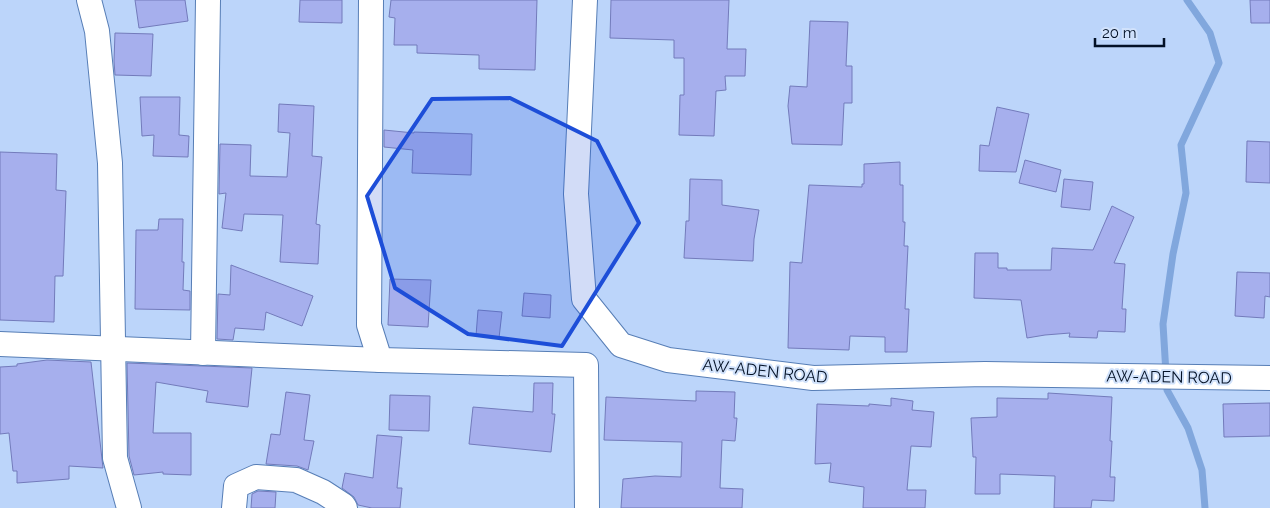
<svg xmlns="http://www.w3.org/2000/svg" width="1270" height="508" font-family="Raleway,sans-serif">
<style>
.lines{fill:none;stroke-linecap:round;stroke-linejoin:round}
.stream{stroke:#81a7dd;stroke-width:7}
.building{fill:#a6afed;stroke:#737bbb}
.minor-casing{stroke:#577eb6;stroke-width:26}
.minor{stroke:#fff;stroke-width:24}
.marked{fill:#1d4ed8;fill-opacity:0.2;stroke:#1d4ed8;stroke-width:4;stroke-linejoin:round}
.labels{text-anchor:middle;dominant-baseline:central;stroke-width:4;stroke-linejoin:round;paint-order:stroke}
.street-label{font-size:16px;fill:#031126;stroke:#d1e2fb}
</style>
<rect width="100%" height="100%" fill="#bcd5fa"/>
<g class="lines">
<path class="stream" d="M1187 0 1210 33 1219 63 1181 145 1186 193 1173 254 1163 324 1167 390 1188 428 1202 470 1205 508"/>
</g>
<g class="building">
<path d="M135 0H185L188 21 139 28Z"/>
<path d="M300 0H342V23L299 22Z"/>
<path d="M391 0H537L535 70 479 69V55L417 53V45H394L395 18 389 17Z"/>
<path d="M611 0H729L727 49H746L745 76H725L726 90 716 91 714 136 679 135 680 95H684V58H674V40L610 38Z"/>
<path d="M1250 0H1270V23H1251Z"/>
<path d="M810 21 848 22 846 66H852V103H844L842 145 792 144 788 106 790 86 807 87Z"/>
<path d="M115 33 153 34 151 76 115 75 114 61Z"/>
<path d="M140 97H180L179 135 189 136 188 157 153 156 154 135 142 136Z"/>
<path d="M279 104 314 106 312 156 322 157 316 224 320 225 318 264 280 262 283 215 244 214 242 231 222 228 226 193 219 194 220 144 251 145 250 176 287 177 290 133 278 132Z"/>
<path d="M997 107 1029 114 1016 172 979 171 980 145 989 146Z"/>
<path d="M384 130 414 133V132L472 134 471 175 412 173 413 150 384 147Z"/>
<path d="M1247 141 1270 142V183L1246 182Z"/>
<path d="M0 152 57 154 56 190 66 191 63 276H55L54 322 0 320Z"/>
<path d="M1025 160 1061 170 1056 192 1019 183Z"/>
<path d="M900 162V185H903V222H905L904 246H908L905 309H909L907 352H885V337L850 336 849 350 788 348 790 262 802 263 809 185 862 187V184H864V164Z"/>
<path d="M690 179 722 180V205L759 210 754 239 753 261 684 258 686 221H689Z"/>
<path d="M1064 179 1093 182 1090 210 1061 207Z"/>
<path d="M1112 206 1134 217 1114 263 1125 264 1122 309H1126L1125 332 1098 331 1097 338 1069 337 1070 333 1045 335 1027 338 1021 300 974 298 975 253H998V268H1007V270H1051L1052 248 1093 250Z"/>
<path d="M159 219H183L182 262H184L183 290 190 291V310L135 309 136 230H158Z"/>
<path d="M231 265 313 296 302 326 266 312 264 330 235 328 233 340 217 339 218 294 230 295Z"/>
<path d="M1237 272 1270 273V297L1265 296 1264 318 1235 316Z"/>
<path d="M390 279 431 280 428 327 388 325Z"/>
<path d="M524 293 551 295 550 318 522 316Z"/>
<path d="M478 310 502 312 499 338 476 336Z"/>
<path d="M47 360 91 362 103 468 69 466V479L17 483V471H13L9 433 0 434V367L17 366V364Z"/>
<path d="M127 363 252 368 248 407 206 402 208 391 156 382 153 433H191V475L163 474V472L134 475 129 456Z"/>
<path d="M534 383H553L552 414H555L551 452 469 444 473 407 533 412Z"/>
<path d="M696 391 735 392 734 418H737L735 441 722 440 720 488 743 489 742 508H621L623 479 655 476 681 477 682 442 604 440 606 397 696 401Z"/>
<path d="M286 392 310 395 304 440 314 441 308 470 297 466 266 464 271 434 280 435Z"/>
<path d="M1048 393 1112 397 1110 441H1112L1110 477H1115L1114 501 1092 500 1091 508H1054L1055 476 1000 474V494H975L976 457H973L971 418 997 417V398L1048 399Z"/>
<path d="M390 395 430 396 429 431 389 430Z"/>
<path d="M891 398 913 401 912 410 934 412 931 447 911 446 907 490H926L925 508H863L864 487 829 482 831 463 815 464 817 404 869 406V404L891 406Z"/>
<path d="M1270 403V436L1224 437 1223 404Z"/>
<path d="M377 435 402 437 397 488H402L400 508H372L358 505 354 497 342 488 345 473 373 478Z"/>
<path d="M258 491 276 492 275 508H251L252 494Z"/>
</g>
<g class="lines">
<defs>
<g id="minor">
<path d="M89 0 97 31 110 163 115 458 129 508"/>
<path d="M371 0 369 325 380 360 586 365 587 508"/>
<path d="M585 0 576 194 584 299 621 345 668 360 813 378 985 374 1270 378"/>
<path d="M0 344 380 360"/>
<path d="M203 353 208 0"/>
<path d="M234 508 236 486 256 477 296 480 323 492 343 505 345 508"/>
</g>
</defs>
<use href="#minor" class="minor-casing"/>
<use href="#minor" class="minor"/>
</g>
<path class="marked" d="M510 98 597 141 639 223 562 346 468 334 395 288 367 196 432 99Z"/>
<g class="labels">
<g class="street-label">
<text transform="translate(765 371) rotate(6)">AW-ADEN ROAD</text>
<text transform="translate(1169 377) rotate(1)">AW-ADEN ROAD</text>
</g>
</g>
<path d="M1095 38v8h69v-8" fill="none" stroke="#031126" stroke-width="2.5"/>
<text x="1102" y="38" font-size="15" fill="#031126" stroke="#d1e2fb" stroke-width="4" paint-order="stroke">20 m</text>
</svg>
